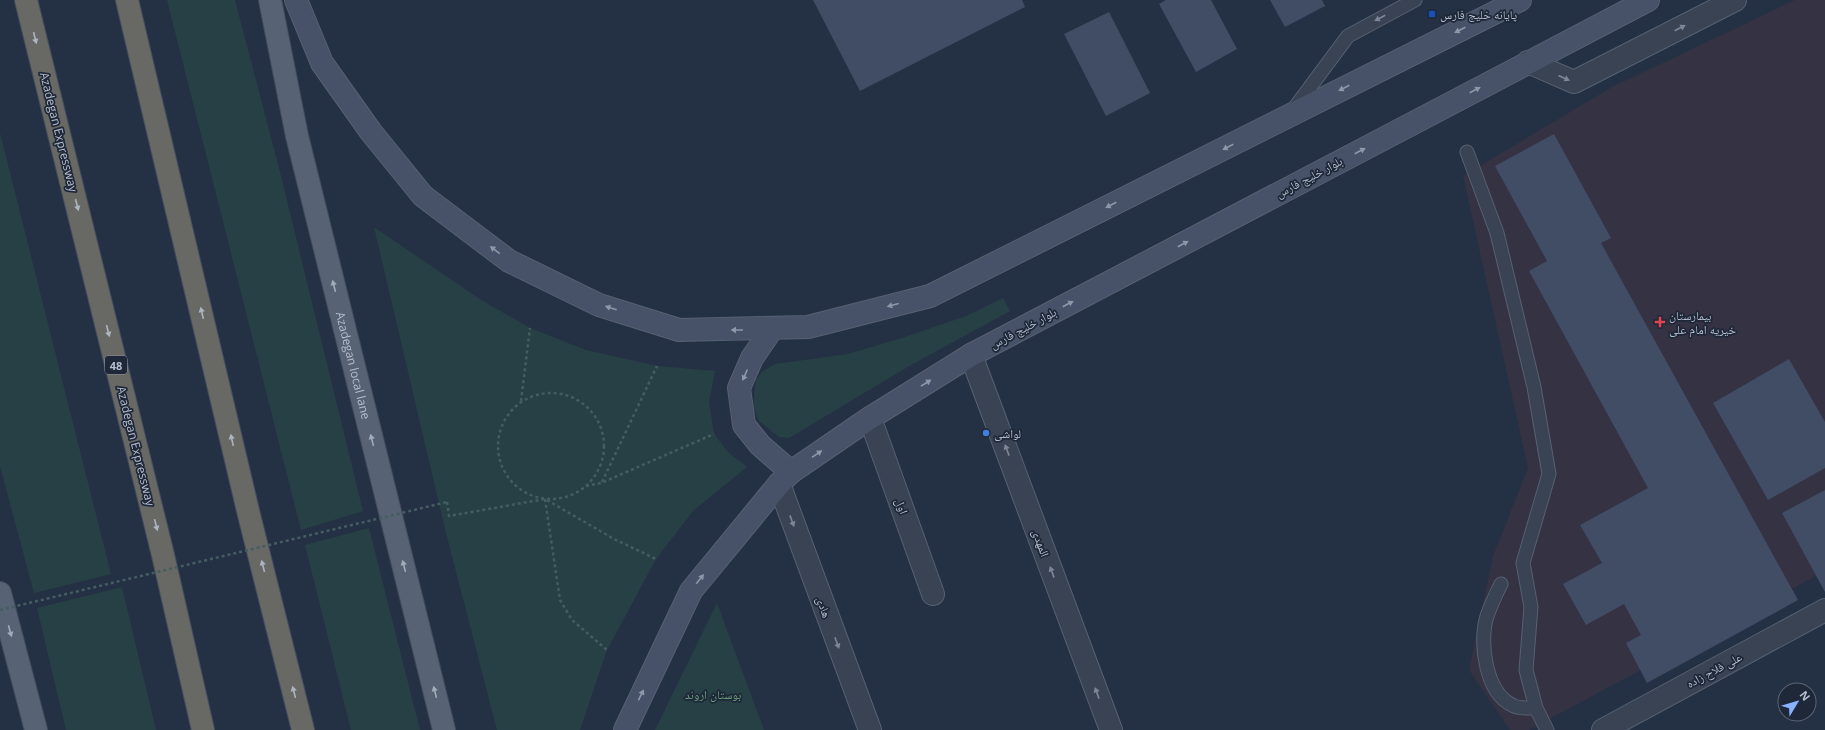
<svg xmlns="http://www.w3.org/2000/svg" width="1825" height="730" font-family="'Open Sans','Noto Naskh Arabic',sans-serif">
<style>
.medical{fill:#353244}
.green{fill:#274045}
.building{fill:#404d65}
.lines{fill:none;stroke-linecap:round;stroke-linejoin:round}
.service-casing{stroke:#576171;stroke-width:15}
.minor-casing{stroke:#576171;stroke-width:24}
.tertiary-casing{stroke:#576171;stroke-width:24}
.secondary-casing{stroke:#576171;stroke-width:24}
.primary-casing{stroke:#434c5d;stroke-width:24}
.trunk-casing{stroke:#444e5e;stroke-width:24}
.path{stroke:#455d61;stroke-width:2.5;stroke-dasharray:3 3;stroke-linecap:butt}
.service{stroke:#394354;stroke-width:13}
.minor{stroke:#394354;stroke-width:22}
.tertiary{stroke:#394354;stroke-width:22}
.secondary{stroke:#475167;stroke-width:22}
.primary{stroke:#576274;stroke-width:22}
.trunk{stroke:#686864;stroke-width:22}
.path-bridge{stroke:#455d61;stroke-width:2.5;stroke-dasharray:3 3;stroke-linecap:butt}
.oneway{fill:#7e8797}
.oneway2{fill:#8f98a9}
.oneway3{fill:#aeb5c2}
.oneway4{fill:#a3acbb}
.transit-dot{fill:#1a4fb4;stroke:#1e2839;stroke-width:1.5}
.health-dot{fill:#e0444e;stroke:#1e2839;stroke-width:1.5}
.shop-dot{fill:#3f7fe0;stroke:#1e2839;stroke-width:1.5}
.labels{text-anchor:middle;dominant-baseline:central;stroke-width:3.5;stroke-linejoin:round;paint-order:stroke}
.shield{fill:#1e2839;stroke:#8891a1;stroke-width:1}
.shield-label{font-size:11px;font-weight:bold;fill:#b6becd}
.poi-label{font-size:12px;fill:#b6becd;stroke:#1e2839;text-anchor:start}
.street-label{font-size:12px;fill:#b6becd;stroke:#1e2839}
.park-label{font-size:12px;fill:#6ca07a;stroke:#1e2839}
</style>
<rect width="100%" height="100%" fill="#243144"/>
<path class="medical" d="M1795 0H1825V571L1529 730H1510L1469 670 1493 556 1528 468 1463 176 1612 87Z"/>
<g class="green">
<path d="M167 0H235L280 172 363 511 301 530Z"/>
<path d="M0 133 111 574 34 593 0 466Z"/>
<path d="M374 227 481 300 530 328 586 350 657 366 715 371 709 402 714 434 729 453 747 467 693 511 656 559 607 650 580 730H497L445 529Z"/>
<path d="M1003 298 1010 311 911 365 789 438 779 437 759 421 753 407 756 380 762 372 775 364 848 354 905 337 966 316Z"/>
<path d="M369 528 420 730H351L305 545Z"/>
<path d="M122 587 156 730H66L37 608Z"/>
<path d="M717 603 764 730H655Z"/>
</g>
<g class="building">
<path d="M813 0H1022L1025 7 860 91Z"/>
<path d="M1166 0H1211L1237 49 1196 72 1159 4Z"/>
<path d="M1270 0H1322L1325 6 1285 27Z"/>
<path d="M1109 12 1150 93 1106 116 1064 34Z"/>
<path d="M1554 134 1611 238 1601 243 1798 600 1647 683 1626 643 1641 635 1624 604 1586 625 1563 584 1602 563 1580 525 1648 488 1529 271 1547 261 1495 166Z"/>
<path d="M1789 359 1825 422V468L1768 500 1713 403Z"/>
<path d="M1825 490V592L1782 513Z"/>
</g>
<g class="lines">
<defs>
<g id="service">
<path d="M1293 110 1348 36 1415 0"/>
<path d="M1467 152 1497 233 1534 387 1549 474 1523 563 1531 607 1526 670 1536 708 1547 730"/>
<path d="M1501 584C1496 594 1491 605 1487 616 1479 641 1485 692 1512 705 1518 709 1529 708 1536 708"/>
</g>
<g id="minor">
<path d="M870 418 933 594"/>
<path d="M779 484 870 730"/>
</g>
<g id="tertiary">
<path d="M1528 62 1574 82 1735 0"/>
<path d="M971 355 1111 730"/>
<path d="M1603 730 1825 610"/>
</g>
<g id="secondary">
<path d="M296 0 322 63 371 132 423 196 509 261 599 305 679 330 808 327 930 296 1520 0"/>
<path d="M772 329 752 358 739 388 744 425 760 445 791 472"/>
<path d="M625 730 691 591 779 484 791 472 870 418 971 355 1648 0"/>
</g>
<g id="primary">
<path id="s1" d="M270 0 297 136 444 730"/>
<path d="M0 593 36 730"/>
</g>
<g id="trunk">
<path d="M26 0 163 555 203 730"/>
<path d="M127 0 249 515 303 730"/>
</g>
</defs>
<use href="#service" class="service-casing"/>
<use href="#minor" class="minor-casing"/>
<use href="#tertiary" class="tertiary-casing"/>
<use href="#secondary" class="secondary-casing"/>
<use href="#primary" class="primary-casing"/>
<use href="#trunk" class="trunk-casing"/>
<g class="path">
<circle cx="551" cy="446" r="53"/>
<path d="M521 401 530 328"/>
<path d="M602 482 657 366"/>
<path d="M586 486 601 483 714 434"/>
<path d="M545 499 560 600 572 620 607 650"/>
<path d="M447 502 449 516 545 499 614 539 656 559"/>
</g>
<use href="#service" class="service"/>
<use href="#minor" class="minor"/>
<use href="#tertiary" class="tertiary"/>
<use href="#secondary" class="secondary"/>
<use href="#primary" class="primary"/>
<use href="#trunk" class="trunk"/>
<path class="path-bridge" d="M0 610 447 502"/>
</g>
<defs><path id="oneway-solid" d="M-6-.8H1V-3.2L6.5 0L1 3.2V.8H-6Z"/></defs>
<g class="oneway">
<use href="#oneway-solid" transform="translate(1380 18) rotate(152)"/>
<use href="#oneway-solid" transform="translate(1680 28) rotate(-27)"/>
<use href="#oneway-solid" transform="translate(1564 78) rotate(24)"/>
<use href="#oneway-solid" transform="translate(1007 450) rotate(-110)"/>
<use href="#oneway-solid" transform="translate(792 521) rotate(70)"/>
<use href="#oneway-solid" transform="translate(1052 572) rotate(-110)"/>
<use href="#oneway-solid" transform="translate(837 643) rotate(70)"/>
<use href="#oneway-solid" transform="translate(1097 693) rotate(-110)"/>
</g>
<g class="oneway2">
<use href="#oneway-solid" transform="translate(1460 30) rotate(153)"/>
<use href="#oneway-solid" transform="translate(1344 88) rotate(153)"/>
<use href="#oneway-solid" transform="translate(1475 90) rotate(-28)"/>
<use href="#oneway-solid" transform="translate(1228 147) rotate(153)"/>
<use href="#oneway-solid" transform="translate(1360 151) rotate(-28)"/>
<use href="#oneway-solid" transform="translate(1111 205) rotate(153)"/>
<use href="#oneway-solid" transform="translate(1183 244) rotate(-28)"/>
<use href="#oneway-solid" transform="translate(495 250) rotate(-143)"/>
<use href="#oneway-solid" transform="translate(1068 304) rotate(-28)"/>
<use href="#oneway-solid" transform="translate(893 305) rotate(165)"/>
<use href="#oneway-solid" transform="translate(611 308) rotate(-162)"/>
<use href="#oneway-solid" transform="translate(737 330) rotate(180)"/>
<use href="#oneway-solid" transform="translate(745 375) rotate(114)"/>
<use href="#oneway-solid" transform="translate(926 383) rotate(-32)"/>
<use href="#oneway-solid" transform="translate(817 454) rotate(-34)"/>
<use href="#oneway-solid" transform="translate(700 579) rotate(-51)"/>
<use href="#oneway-solid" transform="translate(641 695) rotate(-64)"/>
</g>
<g class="oneway3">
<use href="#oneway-solid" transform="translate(35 38) rotate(76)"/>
<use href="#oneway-solid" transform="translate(77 205) rotate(76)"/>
<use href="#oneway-solid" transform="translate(202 313) rotate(-103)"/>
<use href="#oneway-solid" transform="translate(108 331) rotate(76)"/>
<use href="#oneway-solid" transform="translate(232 440) rotate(-103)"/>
<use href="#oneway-solid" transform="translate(156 525) rotate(76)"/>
<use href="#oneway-solid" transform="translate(263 566) rotate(-104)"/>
<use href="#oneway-solid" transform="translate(294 692) rotate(-104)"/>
</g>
<g class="oneway4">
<use href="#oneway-solid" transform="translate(334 286) rotate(-104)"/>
<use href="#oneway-solid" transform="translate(372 440) rotate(-104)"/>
<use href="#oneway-solid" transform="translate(404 566) rotate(-104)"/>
<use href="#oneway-solid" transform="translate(10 631) rotate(75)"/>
<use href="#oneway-solid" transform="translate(435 692) rotate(-104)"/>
</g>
<rect class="transit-dot" x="1428" y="10" width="8" height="8" rx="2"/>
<path class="health-dot" d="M1658 316h4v4h4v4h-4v4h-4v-4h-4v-4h4z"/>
<circle class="shop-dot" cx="986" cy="433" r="4"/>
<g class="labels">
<rect class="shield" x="105" y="356" width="22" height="18" rx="3"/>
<g class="shield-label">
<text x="116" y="365">48</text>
</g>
<g class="poi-label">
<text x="1440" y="14">پایانه خلیج فارس</text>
<text x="1669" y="315">بیمارستان<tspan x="1669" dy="14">خیریه امام علی</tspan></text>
<text x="994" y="433">لواشی</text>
</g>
<g class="street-label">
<text transform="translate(59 132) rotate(76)">Azadegan Expressway</text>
<text transform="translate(1309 177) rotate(-28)">بلوار خلیج فارس</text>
<text transform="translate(1023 328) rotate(-28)">بلوار خلیج فارس</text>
<text stroke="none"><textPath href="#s1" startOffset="375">Azadegan local lane</textPath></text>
<text transform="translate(136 446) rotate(76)">Azadegan Expressway</text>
<text transform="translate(902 506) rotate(70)">اول</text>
<text transform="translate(1041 543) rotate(70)">المهدی</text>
<text transform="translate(824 607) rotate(70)">هادی</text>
<text transform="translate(1714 670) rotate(-28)">علی فلاح زاده</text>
</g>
<g class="park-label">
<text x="713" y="694">بوستان اروند</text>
</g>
</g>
<g transform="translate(1797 702) rotate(52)"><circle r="19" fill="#1e2839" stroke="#5b6474"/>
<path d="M0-3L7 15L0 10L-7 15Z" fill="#8ab1ff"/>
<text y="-6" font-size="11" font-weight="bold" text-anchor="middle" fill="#b6becd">N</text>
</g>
</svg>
